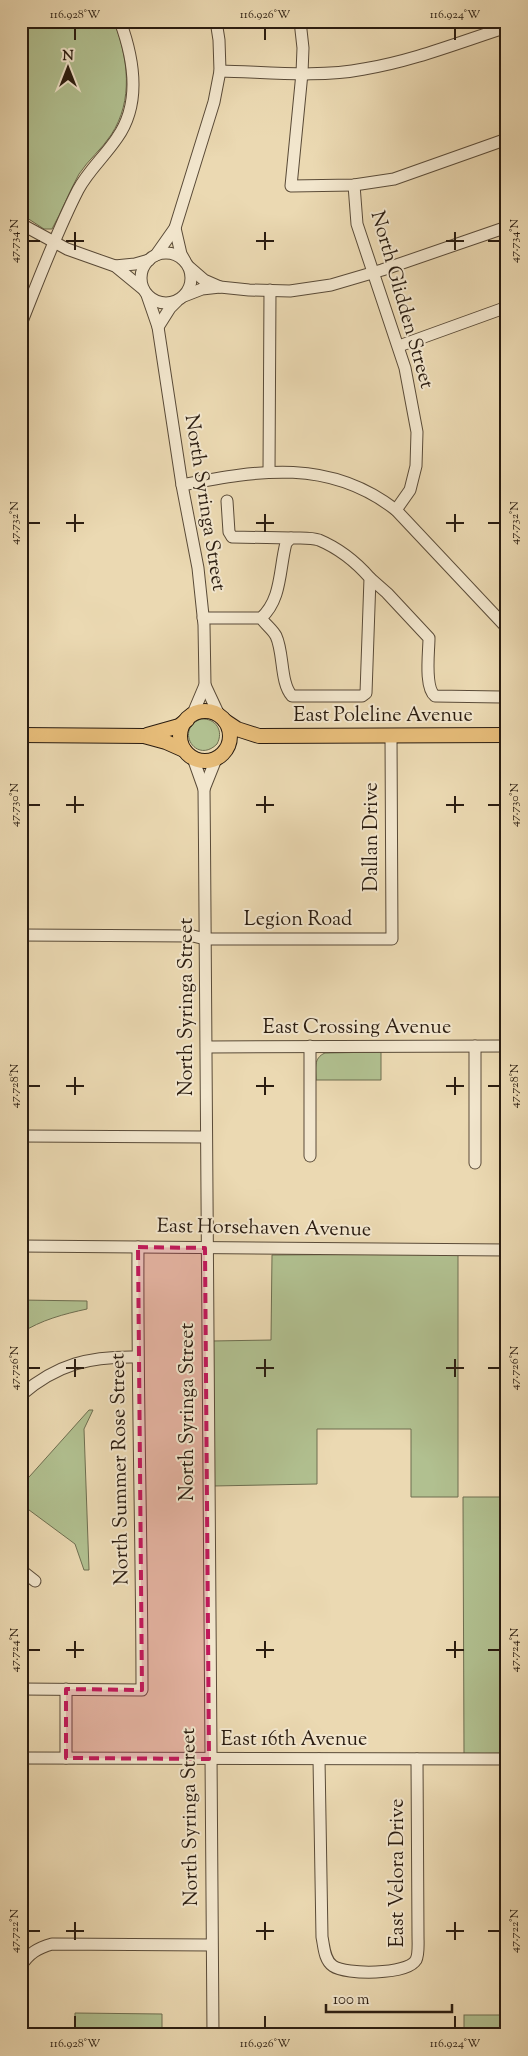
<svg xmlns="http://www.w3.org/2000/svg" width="528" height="2056" font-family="'Sorts Mill Goudy',serif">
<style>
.green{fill:#b1c090;stroke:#6e6e50}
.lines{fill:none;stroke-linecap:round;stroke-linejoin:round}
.minor-casing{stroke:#5a4b38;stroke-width:13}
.major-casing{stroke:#2a1c10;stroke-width:16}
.minor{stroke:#f2e6cd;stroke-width:11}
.major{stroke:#e6bc79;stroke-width:14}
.marked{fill:#c2185b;fill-opacity:0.2;stroke:#c2185b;stroke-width:4;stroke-dasharray:10 6;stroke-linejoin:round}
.ticks{fill:none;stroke:#2a1c10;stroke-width:2}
.labels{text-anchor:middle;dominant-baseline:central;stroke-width:4;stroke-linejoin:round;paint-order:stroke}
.street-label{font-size:20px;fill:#2a1c10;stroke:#f2e6cd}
.neatline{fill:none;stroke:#2a1c10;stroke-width:2}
.ticks-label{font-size:12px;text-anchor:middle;fill:#2a1c10}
</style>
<rect width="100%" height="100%" fill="#ebd9b2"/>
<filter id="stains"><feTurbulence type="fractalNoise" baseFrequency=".004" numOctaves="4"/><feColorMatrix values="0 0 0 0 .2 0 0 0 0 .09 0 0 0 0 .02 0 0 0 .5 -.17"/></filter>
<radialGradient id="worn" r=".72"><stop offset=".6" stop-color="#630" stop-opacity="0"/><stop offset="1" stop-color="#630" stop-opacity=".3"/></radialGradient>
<g class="green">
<path d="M21 21H114C128 58 134 100 111 135 102 149 88 160 79 174 69 192 62 211 52 229H44L21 214Z"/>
<path d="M201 719C216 718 224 731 217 744 196 765 174 729 201 719Z"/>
<path d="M381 1052V1080H316C316 1069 313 1058 325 1053Z"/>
<path d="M458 1254V1497H411V1429H317V1484L213 1486 212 1341 271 1340 272 1255Z"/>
<path d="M21 1300 87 1301V1309C64 1314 41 1320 21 1333Z"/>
<path d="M89 1410H93L84 1429 89 1570H84L75 1544 21 1504V1486Z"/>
<path d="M463 1497H507V1753L464 1754Z"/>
<path d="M75 2013 162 2014V2035H75Z"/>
<rect x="464" y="2015" width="43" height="20"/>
</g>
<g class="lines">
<defs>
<g id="minor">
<path d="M300 21 303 48 302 73 291 186 354 185 394 179 507 139"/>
<path d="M220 71C267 72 318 78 364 69 413 61 460 42 507 27"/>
<path d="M354 185 357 224 405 368 417 432 416 466 410 490 396 510"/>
<path d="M21 224 67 249 115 266 143 289"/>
<path d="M175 228 181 254 185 261"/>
<circle cx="166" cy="278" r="25"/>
<path d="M156 255 175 228 214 102 220 71 219 40 216 21"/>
<path d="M115 266 135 264 149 260"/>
<path d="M189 267 204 280 220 287"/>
<path d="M147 295 158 327 182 485 198 568 204 625 205 685 194 711 187 720"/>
<path d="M184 296 202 289 220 287 249 290 290 291 331 285 382 270 507 227"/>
<path d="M21 324C39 279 56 233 78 190 88 171 105 156 117 138 142 103 134 59 120 21"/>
<path d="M158 327 170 308 177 301"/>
<path d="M399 346 507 307"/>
<path d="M269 472 270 290"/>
<path d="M182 485C260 470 329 458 396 510L507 628"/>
<path d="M227 501 229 532 232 537 291 538"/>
<path d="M370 578 387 593 429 638C429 652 424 687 435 696L501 697"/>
<path d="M203 618H261C282 599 279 570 286 543L291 538C300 538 311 537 319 540 338 548 356 562 370 578L366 693 362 696H292C280 683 284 653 276 636 273 630 265 624 261 618"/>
<path d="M205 685 219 715"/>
<path d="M193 758 204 789C208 1204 207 1619 213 2035"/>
<path d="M204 789 216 759"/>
<path d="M21 935 193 936 205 939H392L391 735"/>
<path d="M310 1046V1156"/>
<path d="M475 1046V1163"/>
<path d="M207 1047 507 1046"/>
<path d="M21 1136 205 1137"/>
<path d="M21 1246 507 1250"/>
<path d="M21 1395C57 1364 90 1356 137 1357"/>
<path d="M21 1570 35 1581"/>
<path d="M21 1689 142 1690C142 1542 137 1395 138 1247"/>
<path d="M21 1758 507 1759"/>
<path d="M66 1758V1689"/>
<path d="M319 1759 322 1937C324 1946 324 1960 333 1966 346 1975 407 1975 416 1960 419 1954 418 1943 418 1936L417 1759"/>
<path d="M21 1966C29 1953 38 1948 52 1944L211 1945"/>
</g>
<g id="major">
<circle cx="205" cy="736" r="25"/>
<path d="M225 721 237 729 259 736 507 735"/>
<path d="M21 735 144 736 166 742 184 750"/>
<path d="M147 735 179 726 187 720"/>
</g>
</defs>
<use href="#minor" class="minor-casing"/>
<use href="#major" class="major-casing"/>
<use href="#minor" class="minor"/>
<use href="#major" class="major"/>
</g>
<path class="marked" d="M138 1247 205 1248 209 1759 66 1758V1689L142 1690Z"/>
<path class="ticks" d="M75 28V40M265 28V40M455 28V40M75 232V250M265 232V250M455 232V250M28 241H40M66 241H84M256 241H274M446 241H464M488 241H500M75 514V532M265 514V532M455 514V532M28 523H40M66 523H84M256 523H274M446 523H464M488 523H500M75 796V813M265 796V813M455 796V813M28 805H40M66 805H84M256 805H274M446 805H464M488 805H500M75 1077V1095M265 1077V1095M455 1077V1095M28 1086H40M66 1086H84M256 1086H274M446 1086H464M488 1086H500M75 1359V1377M265 1359V1377M455 1359V1377M28 1368H40M66 1368H84M256 1368H274M446 1368H464M488 1368H500M75 1641V1658M265 1641V1658M455 1641V1658M28 1650H40M66 1650H84M256 1650H274M446 1650H464M488 1650H500M75 1922V1940M265 1922V1940M455 1922V1940M28 1931H40M66 1931H84M256 1931H274M446 1931H464M488 1931H500M75 2016V2028M265 2016V2028M455 2016V2028"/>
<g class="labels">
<g class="street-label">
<text transform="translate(401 300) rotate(74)">North Glidden Street</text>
<text transform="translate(204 503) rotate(81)">North Syringa Street</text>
<text x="383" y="716">East Poleline Avenue</text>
<text transform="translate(372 837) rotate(-90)">Dallan Drive</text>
<text x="298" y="920">Legion Road</text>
<text transform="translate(187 1007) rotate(-90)">North Syringa Street</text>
<text x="357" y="1028">East Crossing Avenue</text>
<text transform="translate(264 1229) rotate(1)">East Horsehaven Avenue</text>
<text transform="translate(188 1412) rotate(-90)">North Syringa Street</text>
<text transform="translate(121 1469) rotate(-91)">North Summer Rose Street</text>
<text x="294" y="1740">East 16th Avenue</text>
<text transform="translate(191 1817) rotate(-91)">North Syringa Street</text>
<text transform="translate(398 1873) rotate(-90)">East Velora Drive</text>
</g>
</g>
<rect width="528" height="2056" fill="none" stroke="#ebd9b2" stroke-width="55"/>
<g transform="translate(68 68)" stroke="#f2e6cd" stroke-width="4" paint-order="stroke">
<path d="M0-4L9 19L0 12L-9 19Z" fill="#2a1c10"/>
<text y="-8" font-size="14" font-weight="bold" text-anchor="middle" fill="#2a1c10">N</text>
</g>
<path d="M326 2004v8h126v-8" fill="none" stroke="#2a1c10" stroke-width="2.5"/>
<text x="333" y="2004" font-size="15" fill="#2a1c10" stroke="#f2e6cd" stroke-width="4" paint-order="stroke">100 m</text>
<rect x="28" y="28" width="472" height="2000" class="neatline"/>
<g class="ticks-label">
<text x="75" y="18">116.928°W</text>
<text x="265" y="18">116.926°W</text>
<text x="455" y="18">116.924°W</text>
<text transform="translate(14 241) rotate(-90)" y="4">47.734°N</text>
<text transform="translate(514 241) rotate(-90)" y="4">47.734°N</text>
<text transform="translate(14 523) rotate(-90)" y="4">47.732°N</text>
<text transform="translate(514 523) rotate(-90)" y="4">47.732°N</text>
<text transform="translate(14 805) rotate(-90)" y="4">47.730°N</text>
<text transform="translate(514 805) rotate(-90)" y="4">47.730°N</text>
<text transform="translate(14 1086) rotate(-90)" y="4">47.728°N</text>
<text transform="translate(514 1086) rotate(-90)" y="4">47.728°N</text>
<text transform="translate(14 1368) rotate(-90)" y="4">47.726°N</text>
<text transform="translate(514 1368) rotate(-90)" y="4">47.726°N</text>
<text transform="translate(14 1650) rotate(-90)" y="4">47.724°N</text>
<text transform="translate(514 1650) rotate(-90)" y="4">47.724°N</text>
<text transform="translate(14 1931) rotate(-90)" y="4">47.722°N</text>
<text transform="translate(514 1931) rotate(-90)" y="4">47.722°N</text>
<text x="75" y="2047">116.928°W</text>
<text x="265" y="2047">116.926°W</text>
<text x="455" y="2047">116.924°W</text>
</g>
<rect width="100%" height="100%" filter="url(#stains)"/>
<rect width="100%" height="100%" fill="url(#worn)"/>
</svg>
